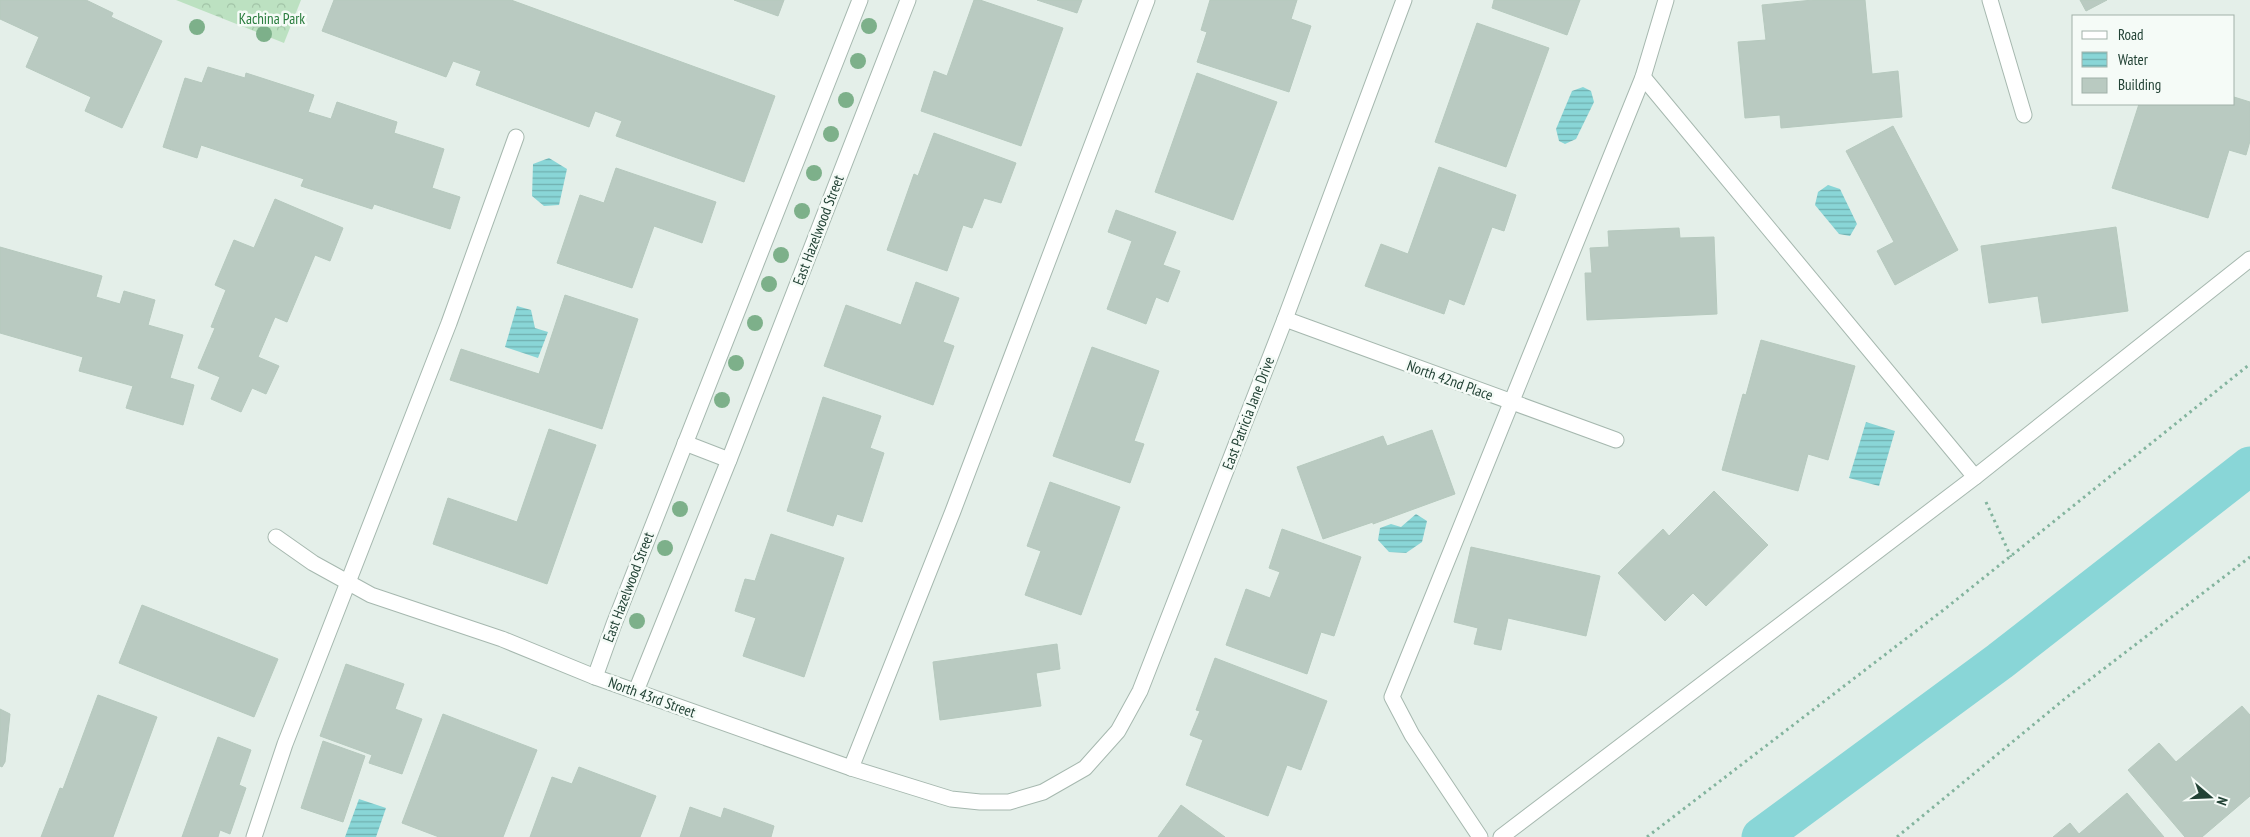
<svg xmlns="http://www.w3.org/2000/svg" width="2250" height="837" font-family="'PT Sans Narrow',sans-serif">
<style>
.park{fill:url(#park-crowns)}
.water{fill:url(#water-rules)}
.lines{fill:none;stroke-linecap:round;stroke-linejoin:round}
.canal{stroke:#89d6d7;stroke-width:39}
.building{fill:#b9cac1;stroke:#b6c9be}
.minor-casing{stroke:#a6b8af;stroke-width:17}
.path{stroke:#83b49e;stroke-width:3;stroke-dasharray:2.5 4;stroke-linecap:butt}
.minor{stroke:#fff;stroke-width:15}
.tree{fill:#7db08a}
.labels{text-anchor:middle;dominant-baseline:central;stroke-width:5;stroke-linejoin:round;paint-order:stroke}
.park-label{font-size:15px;fill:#297c3d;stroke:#f5fbf7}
.street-label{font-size:15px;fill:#224235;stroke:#f5fbf7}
</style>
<defs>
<pattern id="park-crowns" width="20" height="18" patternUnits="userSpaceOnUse" patternTransform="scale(1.25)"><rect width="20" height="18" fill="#bce1c1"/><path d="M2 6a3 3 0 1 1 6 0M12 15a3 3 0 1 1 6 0" fill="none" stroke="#a1c2a6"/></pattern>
<pattern id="water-rules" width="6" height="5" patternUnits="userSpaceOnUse" patternTransform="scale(1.25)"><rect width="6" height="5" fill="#89d6d7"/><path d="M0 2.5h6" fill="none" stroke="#70afaf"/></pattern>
</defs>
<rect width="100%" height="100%" fill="#e4efe9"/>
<path class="park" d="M176 0H301L284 43Z"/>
<g class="water">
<path d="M1583 87 1591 91 1594 102 1576 139 1565 144 1559 141 1556 129 1572 91Z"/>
<path d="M549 158 567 169 559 205 544 206 532 196 533 164Z"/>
<path d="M1828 185 1840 189 1857 224 1850 236 1839 234 1815 205 1818 192Z"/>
<path d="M517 306 531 310 535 328 548 332 538 358 505 347Z"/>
<path d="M1866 422 1895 431 1879 486 1849 478Z"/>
<path d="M1416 514 1427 521 1422 542 1406 553 1389 552 1378 540 1380 528 1391 524 1401 527Z"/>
<path d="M359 799 386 808 376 837H345Z"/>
</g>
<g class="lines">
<path class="canal" d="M1761 837 2000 661 2250 466"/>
</g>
<g class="building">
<path d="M0 0H86L113 13 111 17 162 41 122 128 85 111 91 97 26 67 39 37 0 19Z"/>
<path d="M334 0H511L775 96 744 182 616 136 622 121 595 111 589 127 476 85 481 71 453 61 446 77 322 31Z"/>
<path d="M734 0H784L778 16Z"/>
<path d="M974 0H980L1063 28 1021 146 921 111 934 71 947 76Z"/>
<path d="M1037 0H1082L1077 13Z"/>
<path d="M1210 0H1297L1291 19 1311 26 1289 92 1197 62 1207 32 1201 30Z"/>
<path d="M1494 0H1580L1567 35 1492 8Z"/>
<path d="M1813 0H1865L1872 74 1898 71 1902 117 1781 128 1780 115 1745 118 1738 42 1766 40 1762 5Z"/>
<path d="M2080 0H2107L2086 11Z"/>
<path d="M1477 23 1549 48 1506 167 1435 142Z"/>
<path d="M208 67 245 78 246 73 314 95 308 112 331 119 337 102 397 122 394 133 444 149 432 188 460 197 450 229 374 204 372 209 301 186 304 179 201 145 197 158 163 147 185 78 202 83Z"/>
<path d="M1197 73 1277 102 1233 220 1155 192Z"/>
<path d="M2234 97 2250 102V141L2246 155 2229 150 2208 218 2112 188 2139 104H2234Z"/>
<path d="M1893 126 1958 250 1895 285 1877 251 1894 242 1846 151Z"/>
<path d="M934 133 1016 163 1001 203 984 198 972 228 963 225 947 271 887 250 914 174 918 176Z"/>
<path d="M1439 167 1516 195 1504 231 1492 227 1464 305 1449 299 1444 314 1365 286 1381 244 1408 254Z"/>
<path d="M616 168 716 202 702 243 654 226 632 288 557 263 580 195 604 203Z"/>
<path d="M275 199 343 228 330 261 315 255 287 322 275 317 258 357 279 366 266 394 252 388 241 412 211 399 220 377 198 368 215 328 211 327 226 290 215 285 234 240 254 248Z"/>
<path d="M1116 210 1176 232 1163 265 1180 271 1168 302 1156 297 1146 324 1107 309 1132 241 1108 232Z"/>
<path d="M2116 227 2128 311 2042 323 2038 296 1989 303 1981 246Z"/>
<path d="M1679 228 1680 238 1714 237 1717 314 1587 320 1585 273H1592L1590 248 1609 247 1608 231Z"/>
<path d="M0 247 102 276 96 297 120 304 124 291 155 300 148 325 183 335 170 378 194 385 183 425 126 408 133 386 79 371 83 357 0 333Z"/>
<path d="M916 282 959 298 943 342 954 346 933 405 824 366 846 305 901 325Z"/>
<path d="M565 295 638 319 602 429 450 380 461 349 539 374Z"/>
<path d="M1761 340 1855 366 1828 460 1808 454 1798 491 1722 470 1743 394 1746 395Z"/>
<path d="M1092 347 1159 371 1134 441 1144 444 1130 483 1053 456Z"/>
<path d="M823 397 881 416 870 448 884 453 862 522 837 514 833 526 787 511Z"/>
<path d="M549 429 596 445 547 584 433 544 448 498 517 522Z"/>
<path d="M1432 430 1455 494 1373 524V522L1323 539 1297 467 1383 436 1387 446Z"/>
<path d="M1050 482 1120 507 1081 615 1025 595 1041 551 1027 546Z"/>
<path d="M1714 491 1768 545 1706 606 1693 593 1665 621 1618 573 1663 529 1669 536Z"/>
<path d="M1282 529 1361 557 1334 636 1321 632 1307 674 1226 645 1246 589 1270 598 1280 572 1269 568Z"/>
<path d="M771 534 844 558 804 677 743 656 756 618 735 611 745 579 755 581Z"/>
<path d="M1471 547 1600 576 1586 636 1508 618 1501 650 1474 644 1478 628 1454 622Z"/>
<path d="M142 605 278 659 254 717 119 663Z"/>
<path d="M1057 644 1060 669 1036 673 1041 706 940 720 933 662Z"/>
<path d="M1215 658 1327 701 1301 770 1287 765 1268 816 1186 785 1203 740 1190 735 1200 711 1196 710Z"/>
<path d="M346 664 404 684 395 709 422 719 402 774 369 763 372 755 320 736Z"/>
<path d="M98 695 157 717 113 837H41L60 788 63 789Z"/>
<path d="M2242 706 2250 715V796L2202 837H2185L2128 770 2159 743 2176 762Z"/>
<path d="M0 709 10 714 5 762 2 767 0 766Z"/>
<path d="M443 714 537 750 503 837H439L402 823Z"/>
<path d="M218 737 251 750 239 785 246 788 230 834 220 830 218 837H182Z"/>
<path d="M323 741 365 756 343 822 301 808Z"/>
<path d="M579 767 656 796 640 837H530L552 777 572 784Z"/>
<path d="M2127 793 2164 837H2053L2070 823 2079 834Z"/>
<path d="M1181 805 1225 837H1158Z"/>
<path d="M690 807 721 818 724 808 774 826 771 837H680Z"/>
</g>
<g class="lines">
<defs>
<g id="minor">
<path d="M1990 0 2024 115"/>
<path d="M1643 77 1975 477"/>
<path d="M1285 319 1616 440"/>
<path d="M685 443 729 460"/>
<path d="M276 537 313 563 371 595 502 639 595 677 851 768 951 799 980 802H1009L1043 792 1085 768 1118 731 1140 691 1285 319 1404 0"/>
<path d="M595 677 614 624 860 0"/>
<path d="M636 691 729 460 908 0"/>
<path d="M851 768 953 511 1147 0"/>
<path d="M254 837 285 744 449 323 516 137"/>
<path d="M1480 837 1412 735 1392 697 1643 77 1666 0"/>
<path d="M1501 837 1975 477 2250 259"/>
</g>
</defs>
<use href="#minor" class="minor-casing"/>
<g class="path">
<path d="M1986 502 2011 557"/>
<path d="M1647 837 1946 608 2250 364"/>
<path d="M1897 837 2067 697 2250 557"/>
</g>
<use href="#minor" class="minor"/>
</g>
<g class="tree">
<circle cx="869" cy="26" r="8"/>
<circle cx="197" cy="27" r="8"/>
<circle cx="264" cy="34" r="8"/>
<circle cx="858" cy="61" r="8"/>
<circle cx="846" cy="100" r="8"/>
<circle cx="831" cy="134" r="8"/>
<circle cx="814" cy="173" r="8"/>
<circle cx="802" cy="211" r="8"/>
<circle cx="781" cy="255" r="8"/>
<circle cx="769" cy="284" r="8"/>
<circle cx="755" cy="323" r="8"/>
<circle cx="736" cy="363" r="8"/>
<circle cx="722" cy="400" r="8"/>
<circle cx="680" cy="509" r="8"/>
<circle cx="665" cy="548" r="8"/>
<circle cx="637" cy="621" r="8"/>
</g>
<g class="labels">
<g class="park-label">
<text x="272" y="18">Kachina Park</text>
</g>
<g class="street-label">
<text transform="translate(818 230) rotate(-69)">East Hazelwood Street</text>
<text transform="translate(1450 380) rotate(20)">North 42nd Place</text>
<text transform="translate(1248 413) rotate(-69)">East Patricia Jane Drive</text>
<text transform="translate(628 587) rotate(-69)">East Hazelwood Street</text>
<text transform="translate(652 697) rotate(20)">North 43rd Street</text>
</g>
</g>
<rect x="2072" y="15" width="162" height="90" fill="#f5fbf7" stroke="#a1b1a9"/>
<rect x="2082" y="31" width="25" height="8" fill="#ffffff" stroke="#a1b1a9"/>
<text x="2118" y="40" font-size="15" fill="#224235">Road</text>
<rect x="2082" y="52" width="25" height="15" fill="url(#water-rules)" stroke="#a1b1a9"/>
<text x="2118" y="65" font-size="15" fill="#224235">Water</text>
<rect x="2082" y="78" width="25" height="15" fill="#b9cac1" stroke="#a1b1a9"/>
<text x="2118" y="90" font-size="15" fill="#224235">Building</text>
<g transform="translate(2210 797) rotate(109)" stroke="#f5fbf7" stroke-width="4" paint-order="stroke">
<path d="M0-4L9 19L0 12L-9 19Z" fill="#224235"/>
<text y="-8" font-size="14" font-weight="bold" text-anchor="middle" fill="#224235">N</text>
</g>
</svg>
